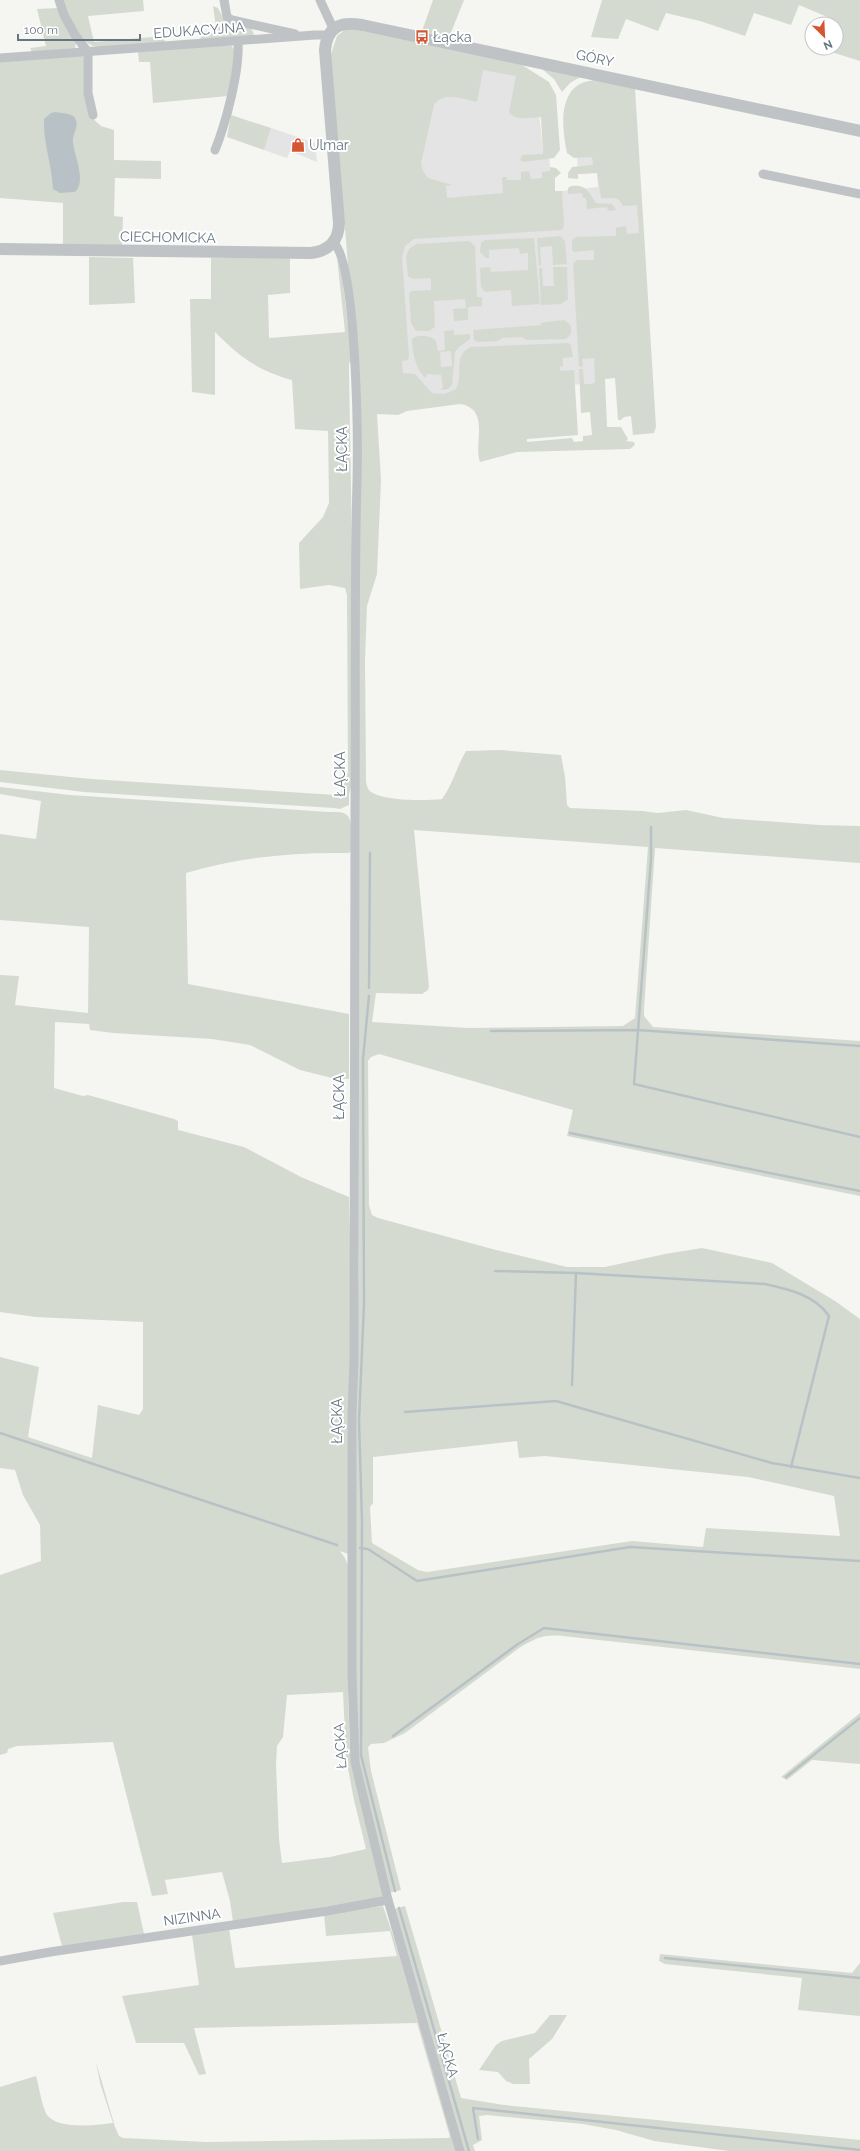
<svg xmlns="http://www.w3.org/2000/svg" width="860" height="2151" font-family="Raleway,sans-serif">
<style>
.built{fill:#e3e4e3}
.green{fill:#d5dad1;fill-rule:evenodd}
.water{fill:#b8c2c6}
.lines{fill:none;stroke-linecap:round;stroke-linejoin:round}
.stream{stroke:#b8c2c6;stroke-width:2.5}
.minor{stroke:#bfc3c6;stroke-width:9}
.tertiary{stroke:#bfc3c6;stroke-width:12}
.labels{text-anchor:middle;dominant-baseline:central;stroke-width:4;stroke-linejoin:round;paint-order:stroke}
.street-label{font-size:14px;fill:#667581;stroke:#fff}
.poi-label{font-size:14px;fill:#667581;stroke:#fff;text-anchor:start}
</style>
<rect width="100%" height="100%" fill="#f5f5f2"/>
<g class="built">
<path d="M346 33 536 81 543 153H549L552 192 598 187 597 173 578 174 574 104 633 96 653 432 628 373 595 375 596 383 508 390 401 405Z"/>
<path d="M271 128 315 143 317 162 290 151 287 158 264 150Z"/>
</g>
<g class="green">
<path d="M62 0H143L144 11 88 16 94 42 164 36 165 42 96 47C75 40 70 18 62 0Z"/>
<path d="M433 0H464L450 35 444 36 422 31Z"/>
<path d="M602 0H860V61L825 50 826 48H836L837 21 799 5 791 25 754 13 745 36 700 21 666 13 658 31 626 19 618 39 591 37Z"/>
<path d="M213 6 218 8 223 18 250 26 254 34 252 37 201 42 200 32 213 31 216 27Z"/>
<path d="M57 8 76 42 75 48 32 52 30 48 46 46 37 9Z"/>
<path d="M346 29H353L522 65 549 82 556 95 560 150 554 158 524 162 520 160 522 155 543 154 541 117C531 117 515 122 509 112L516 76 483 70 477 102C464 99 443 91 434 105L421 163 423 171 428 178 452 185 446 186 447 198 503 193 502 177H507V180H521V172L529 171 531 179 542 178V172L550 171V167L556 168 561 173 555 178V191H562L564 225 562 230 414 239 405 246 402 257 409 356 408 360 402 361 403 373 415 374 432 393 445 394 456 389C464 375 452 355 471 347L568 343 571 345 573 357 563 358V366L560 367V371L574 370 578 435 527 439V442L572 438 574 442 583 441V436L592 435 590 412 581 413 579 369H583L584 384 595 383 594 358 582 359 583 366 579 367 573 264 577 260H594V250L574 252 572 250V240L576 237 616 236V228H614L626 226 627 234 639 233 637 205 623 206C618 194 611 200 601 198L597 173 578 174V179L568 178V173L572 167 593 165 592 157 574 158 567 153C561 125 557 80 598 80 610 80 623 86 635 88L656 427 654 433 633 435 631 416 624 417 621 420H618L615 378 605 379 607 427H621L628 439 626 441 634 442 635 445 630 449 517 452 480 462C473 444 491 409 460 404L407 411 398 415 377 414 381 480 377 574 367 606 365 660 366 781C367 785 367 789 371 792 384 801 426 801 442 799 452 786 457 766 466 751L500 750 561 755 565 777 567 805 570 808 642 811 658 813 686 810 723 818 819 825 860 826V863L655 848 644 1009V1016L653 1027 860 1041V1196L567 1136 573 1110 379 1054 371 1057 368 1061 369 1205 372 1215 378 1218 496 1250 567 1267H605L665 1254 702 1248 772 1263 835 1301 860 1319V1669L563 1636C543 1634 536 1638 519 1648L405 1733 384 1743 371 1744 368 1747 371 1771 401 1890 389 1893 360 1773 356 1718 355 1425 359 1271 358 527 349 278 331 54 337 36ZM414 830 648 847 635 1018 623 1026 468 1028 372 1022 376 993 422 994 428 990 429 986ZM517 1441 519 1458 545 1456 748 1477 834 1496 840 1536 706 1528 703 1547 632 1541 427 1572 418 1570 372 1543 370 1507 373 1503V1457Z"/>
<path d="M227 45 232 46 235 52 228 96 153 103 150 62H139L138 52Z"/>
<path d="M82 56 84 58 90 116 101 126 114 130V160L161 161V179L115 178 114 216 123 217 122 246 63 244V203L0 198V61Z"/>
<path d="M542 69 582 76 570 83 562 92 554 79Z"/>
<path d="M231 115 271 128 264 150 227 137Z"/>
<path d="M571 186C586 184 588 191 596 203L612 204 616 210 608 211 607 207 587 209 586 198H583L582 193 568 194V188Z"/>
<path d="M560 236 565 241 567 264 553 265 552 246 540 247 541 265 539 266 537 238Z"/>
<path d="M534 238 540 304 512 306 511 290 485 292 481 287 480 268 490 267 491 272 528 270V253L520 254 519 248 489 250V258H486L480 252 481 243 485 240Z"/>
<path d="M469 241 475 246 477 297H482V306L468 307V320L454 321 453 309 466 308 465 299 434 301 435 327 429 331H416L411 323 409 293 412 291 431 290V278L413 279 408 276 406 257 409 249 416 244Z"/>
<path d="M89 257 133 258 135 303 89 305Z"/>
<path d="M337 257 342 274 352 361 349 363V373L352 544 353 781 349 794V805L340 809 334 808 84 792 0 782V770L91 779 336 795 342 791 348 772 347 595 345 588 329 585 300 589 299 543 323 517 329 503 328 431 295 429 292 380C257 370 241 358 215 332V395L192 392 190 299H211V258H290V293L268 295 269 338 345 332Z"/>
<path d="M553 267H567L568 299 561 304 541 305 539 268H542L543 286H554Z"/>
<path d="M565 320 571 326V334L566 339 526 340 522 337 502 338 498 341 477 342 474 340 473 330 541 325V323L545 322Z"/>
<path d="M454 330V335L470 334V339L459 347 455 352 452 385 448 389 441 390 443 387 441 375 427 374 426 378C416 371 412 351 412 339 417 334 431 335 436 341L438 351 445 350 444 331ZM451 351 452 366 441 367 440 352Z"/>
<path d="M0 787 70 795 328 812C334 812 343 811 347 815 353 819 351 844 351 851L349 853C294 852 238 857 186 873L188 984 349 1014V1079L332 1078 300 1070 250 1045 212 1039 113 1033 90 1030 89 1024 55 1022 54 1088 83 1096 88 1095 174 1119 178 1121V1130L244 1147 301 1177 349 1197 351 1270 348 1554 340 1551 345 1558 348 1566V1692L350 1751 384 1896 377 1898 233 1922 230 1901 222 1872 165 1880 168 1894 152 1896 113 1742 17 1746 8 1749 7 1753 0 1755V1575L41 1561 40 1525 23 1495 15 1470 0 1468V1357L39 1367 28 1437 92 1458 98 1405 139 1415 143 1409V1322L36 1317 0 1312V975L19 976 15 1005 88 1013 89 927 0 920V834L36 839 41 801 0 794ZM343 1692 346 1758 354 1800 366 1849 330 1857 282 1863 279 1839 276 1765 277 1746 283 1737 287 1695Z"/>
<path d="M860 1713V1764L812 1760 787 1780 781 1777Z"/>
<path d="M123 1902H137L144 1934 62 1946 53 1913Z"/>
<path d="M383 1906 395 1941 456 2151H0V2087L36 2076C39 2086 42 2107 47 2115 58 2130 97 2125 113 2123L100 2083 96 2062 115 2127 119 2136 123 2138 206 2142 448 2138 450 2137 417 2023 194 2028 206 2074 199 2075 184 2043H136L122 1996 199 1985 192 1935 229 1928 235 1968 397 1956 390 1931 326 1936 324 1914Z"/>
<path d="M405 1906 461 2098 504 2105 860 2140V2151H729L654 2141 616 2130 583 2124 487 2115 479 2116 482 2140 473 2145 475 2151H463L394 1909Z"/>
<path d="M660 1954 852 1973 860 1963V2016L798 2010 802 1978 665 1964 659 1961Z"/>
<path d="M550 2015H567L552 2039 529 2059 530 2084H513L506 2081 498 2072 479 2070 496 2045 502 2041 535 2033Z"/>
</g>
<path class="water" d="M55 112C60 113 72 113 75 118 80 126 72 134 73 142 74 155 87 182 75 192L60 193 53 189C52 165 43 143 44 119L51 113Z"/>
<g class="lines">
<g class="stream">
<path d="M651 827V859L634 1084 860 1137"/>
<path d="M369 988 370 853"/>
<path d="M369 996 363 1059 364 1304 359 1421 362 1521 361 1755 395 1891"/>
<path d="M491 1031 638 1030 860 1046"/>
<path d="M570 1133 860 1191"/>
<path d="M495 1271 576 1273 765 1284C788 1289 815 1295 829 1316L791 1467"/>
<path d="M572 1385 576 1273"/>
<path d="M405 1412 556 1401 772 1463 860 1478"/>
<path d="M0 1433 337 1545"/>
<path d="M360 1548 368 1549 417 1581 630 1547 860 1561"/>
<path d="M393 1736 518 1644 544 1628 860 1664"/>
<path d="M786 1777 860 1718"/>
<path d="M399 1908 469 2151"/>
<path d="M665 1958 860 1978"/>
<path d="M478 2139 473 2108 860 2150"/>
</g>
<g class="minor">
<path d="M59 0 64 15 75 35 88 52V93L93 115"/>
<path d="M224 0 227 17 232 20 295 34"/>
<path d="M320 0 333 28"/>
<path d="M0 58 315 35H329"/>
<path d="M215 150C226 123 240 70 238 41"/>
<path d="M763 174 860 194"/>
<path d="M334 243C357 266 358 442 357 481 354 592 356 703 355 813 355 995 354 1177 354 1359L352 1415V1673L355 1762 388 1900 460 2151"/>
<path d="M0 1961 50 1952 327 1911 388 1900"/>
</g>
<path class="tertiary" d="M0 249 311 253C328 251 339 241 339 223L325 50C327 27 340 21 362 25L860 131"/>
</g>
<defs>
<symbol id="bus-bare" viewBox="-9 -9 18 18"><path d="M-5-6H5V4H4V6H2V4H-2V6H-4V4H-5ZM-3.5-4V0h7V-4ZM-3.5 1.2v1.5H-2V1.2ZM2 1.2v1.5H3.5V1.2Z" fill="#d55632" stroke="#fff" stroke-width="2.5" paint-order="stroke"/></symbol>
<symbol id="shop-bare" viewBox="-9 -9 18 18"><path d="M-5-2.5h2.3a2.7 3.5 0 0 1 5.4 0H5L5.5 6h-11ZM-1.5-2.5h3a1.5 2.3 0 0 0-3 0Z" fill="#d55632" stroke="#fff" stroke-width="2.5" paint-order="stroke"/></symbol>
</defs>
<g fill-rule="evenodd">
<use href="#bus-bare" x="412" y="27" width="20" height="20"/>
<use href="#shop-bare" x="288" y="135" width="20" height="20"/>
</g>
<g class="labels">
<g class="street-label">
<text transform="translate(199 30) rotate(-4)">EDUKACYJNA</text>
<text transform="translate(595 58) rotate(12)">GÓRY</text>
<text transform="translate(168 237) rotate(1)">CIECHOMICKA</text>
<text transform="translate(342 449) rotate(-90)">ŁĄCKA</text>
<text transform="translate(340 774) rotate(-90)">ŁĄCKA</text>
<text transform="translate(339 1097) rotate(-90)">ŁĄCKA</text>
<text transform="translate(337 1421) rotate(-90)">ŁĄCKA</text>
<text transform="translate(340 1746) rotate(-94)">ŁĄCKA</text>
<text transform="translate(192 1917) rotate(-8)">NIZINNA</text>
<text transform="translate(448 2055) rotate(74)">ŁĄCKA</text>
</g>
<g class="poi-label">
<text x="433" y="37">Łącka</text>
<text x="309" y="145">Ulmar</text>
</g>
</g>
<g transform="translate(824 36) rotate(156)"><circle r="19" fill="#ffffff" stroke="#c2c8cd"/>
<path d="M0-3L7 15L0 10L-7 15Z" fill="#d55632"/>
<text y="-6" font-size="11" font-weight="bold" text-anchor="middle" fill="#667581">N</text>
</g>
<path d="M18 34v6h122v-6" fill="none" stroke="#667581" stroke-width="2"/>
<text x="24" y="34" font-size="12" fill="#667581" stroke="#ffffff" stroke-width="3" paint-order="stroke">100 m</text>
</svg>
